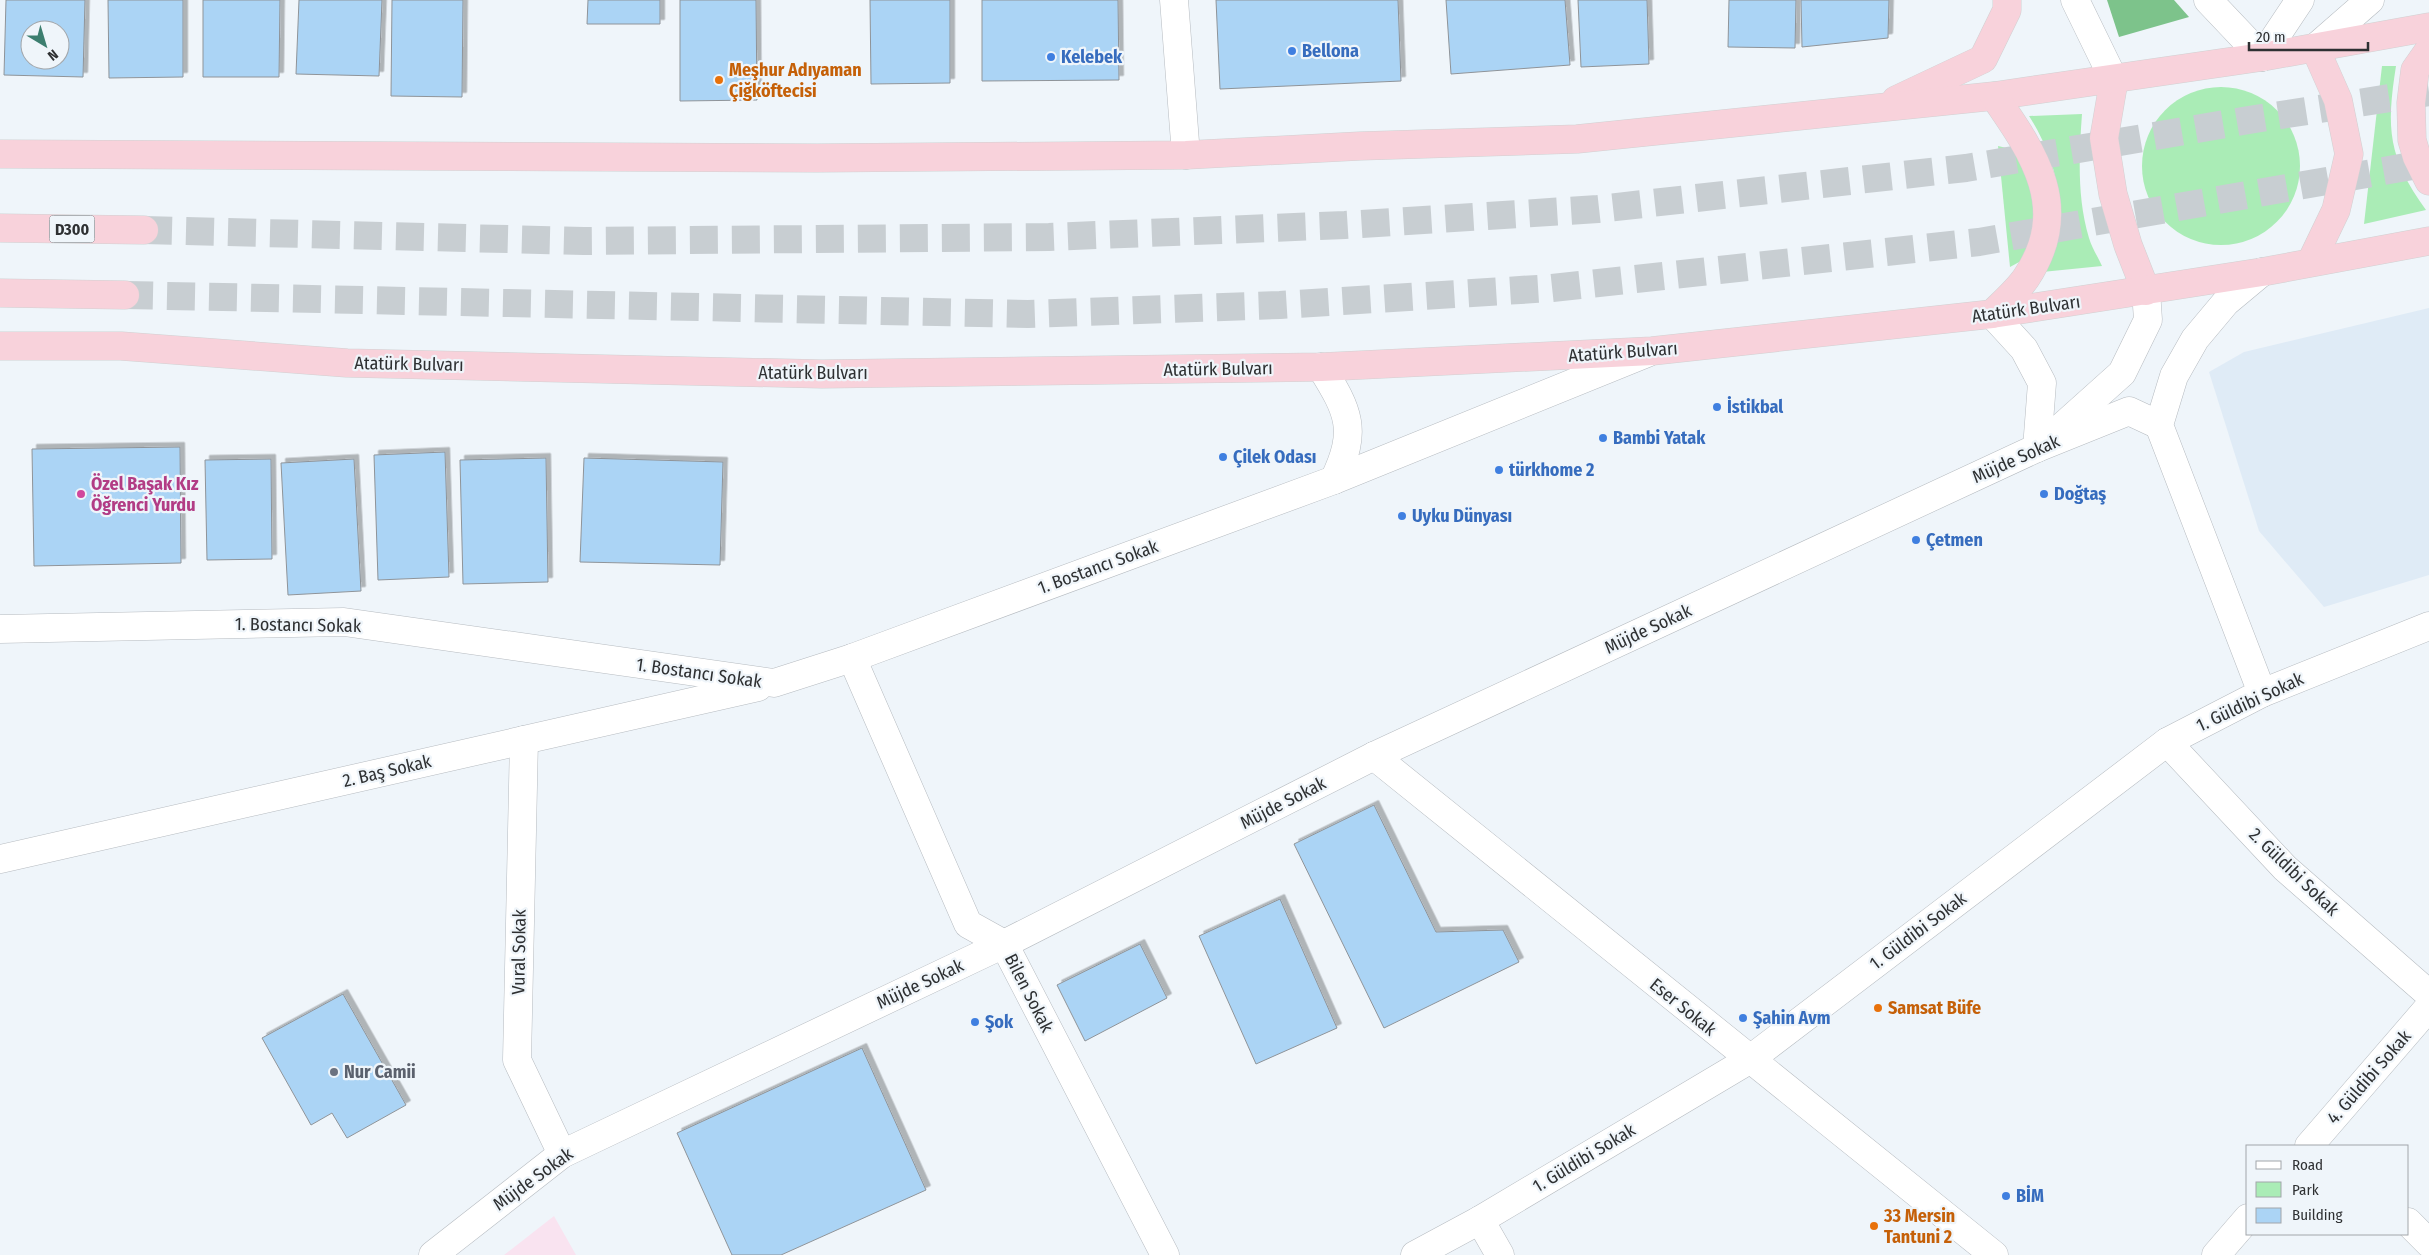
<svg xmlns="http://www.w3.org/2000/svg" width="2429" height="1255" font-family="'Fira Sans Condensed',sans-serif">
<style>
.built{fill:#dfebf6}
.education{fill:#f9e3f0}
.green{fill:#aaecb6}
.forest{fill:#7dc38b}
.building{fill:#abd4f5;stroke:#8f9499;fill-rule:evenodd;filter:url(#shadow)}
.lines{fill:none;stroke-linecap:round;stroke-linejoin:round}
.trunk-tunnel{stroke:#c8ced2;stroke-width:28;stroke-dasharray:28 14;stroke-linecap:butt}
.minor-casing{stroke:#b6bbc0;stroke-width:29}
.tertiary-casing{stroke:#b6bbc0;stroke-width:29}
.secondary-casing{stroke:#b6bbc0;stroke-width:29}
.trunk-casing{stroke:#d1d1d2;stroke-width:29}
.minor{stroke:#fff;stroke-width:28}
.tertiary{stroke:#fff;stroke-width:28}
.secondary{stroke:#fff;stroke-width:28}
.trunk{stroke:#f8d2db;stroke-width:28}
.shop-dot{fill:#3f7fe0;stroke:#eff5fa;stroke-width:2}
.food-dot{fill:#e8710a;stroke:#eff5fa;stroke-width:2}
.hotel-dot{fill:#d1479c;stroke:#eff5fa;stroke-width:2}
.worship-dot{fill:#6b7280;stroke:#eff5fa;stroke-width:2}
.labels{text-anchor:middle;dominant-baseline:central;stroke-width:4.5;stroke-linejoin:round;paint-order:stroke}
.shield{fill:#eff5fa;stroke:#686b6e;stroke-width:1}
.shield-label{font-size:16px;font-weight:bold;fill:#2e3032}
.shop-label{font-size:18px;font-weight:bold;fill:#366cbe;stroke:#eff5fa;text-anchor:start}
.food-label{font-size:18px;font-weight:bold;fill:#c56008;stroke:#eff5fa;text-anchor:start}
.street-label{font-size:18px;fill:#2e3032;stroke:#eff5fa}
.hotel-label{font-size:18px;font-weight:bold;fill:#b23c85;stroke:#eff5fa;text-anchor:start}
.worship-label{font-size:18px;font-weight:bold;fill:#5b616d;stroke:#eff5fa;text-anchor:start}
</style>
<defs>
<filter id="shadow"><feDropShadow dx="4.5" dy="-4.5" stdDeviation="0" flood-color="#0004"/></filter>
</defs>
<rect width="100%" height="100%" fill="#eff5fa"/>
<path class="built" d="M2429 308V575L2324 607 2259 531 2209 372 2244 352Z"/>
<path class="education" d="M554 1216 576 1255H504Z"/>
<g class="green">
<path d="M2382 66H2396C2386 129 2388 157 2426 210L2364 224Z"/>
<circle cx="2221" cy="166" r="79"/>
<path d="M2082 114C2079 155 2077 198 2089 238 2092 248 2098 257 2102 266L2042 272C2047 258 2054 244 2057 229 2065 191 2049 147 2029 116Z"/>
<path d="M1998 146 2011 149 2027 170 2040 221 2021 261 2010 267Z"/>
</g>
<path class="forest" d="M2107 0H2174L2189 17 2119 37Z"/>
<g class="building">
<path d="M6 0H85L83 77 4 75ZM30 30H60V60H30Z"/>
<path d="M108 0H183V77L109 78Z"/>
<path d="M203 0H280L279 77H203Z"/>
<path d="M299 0H382L379 76 296 74Z"/>
<path d="M392 0H463L462 97 391 96Z"/>
<path d="M588 0H660V24H587Z"/>
<path d="M680 0H756L757 100 680 101Z"/>
<path d="M870 0H950V83L871 84Z"/>
<path d="M982 0H1118L1119 80 982 81Z"/>
<path d="M1216 0H1398L1401 81 1220 89Z"/>
<path d="M1446 0H1565L1570 65 1451 74Z"/>
<path d="M1578 0H1647L1649 64 1581 67Z"/>
<path d="M1729 0H1796L1795 48 1728 47Z"/>
<path d="M1801 0H1889L1888 38 1802 47Z"/>
<path d="M180 447 181 563 34 566 32 449Z"/>
<path d="M445 452 449 577 378 580 374 455Z"/>
<path d="M546 458 548 582 463 584 460 460Z"/>
<path d="M584 458 723 462 720 565 580 562Z"/>
<path d="M271 459 272 559 207 560 205 460Z"/>
<path d="M354 459 361 591 288 595 281 463Z"/>
<path d="M1374 805 1436 932 1503 930 1519 962 1384 1028 1294 844Z"/>
<path d="M1280 899 1337 1028 1256 1064 1199 936Z"/>
<path d="M1140 944 1167 998 1085 1041 1057 985Z"/>
<path d="M343 994 406 1105 347 1138 332 1113 311 1125 262 1038Z"/>
<path d="M862 1048 926 1190 781 1255H732L677 1133Z"/>
</g>
<g class="lines">
<g class="trunk-tunnel">
<path d="M144 230 584 241 1049 237 1345 225 1598 209 1966 168 2255 119 2429 92"/>
<path d="M125 295 1028 314 1280 305 1552 288 1979 242 2429 163"/>
</g>
<defs>
<g id="minor">
<path d="M1174 0 1186 155"/>
<path d="M2315 48 2370 0"/>
<path d="M2262 57 2300 0"/>
<path d="M1334 480 1647 353"/>
<path d="M0 629 344 622 774 683 852 658 1334 480C1358 430 1349 412 1321 367"/>
<path d="M852 658 968 924 1004 944 1165 1255"/>
<path d="M2262 693 2429 626"/>
<path d="M524 740 517 1060 562 1154"/>
<path d="M2167 742 2285 868 2429 994"/>
<path d="M0 859 758 687"/>
<path d="M2309 1146 2429 1007"/>
<path d="M1480 1220 1500 1255"/>
<path d="M2408 1222 2429 1243"/>
<path d="M2216 1255 2248 1218"/>
</g>
<g id="tertiary">
<path d="M1992 314 2024 349 2042 383 2037 448"/>
<path d="M2055 433 2122 373 2148 320 2146 291"/>
<path d="M1374 756 1994 1255"/>
<path d="M433 1255 562 1154 1004 944 1374 756 2037 448 2129 411 2159 425"/>
<path d="M1415 1255 1480 1220 1749 1060 2167 742 2262 693 2159 425 2174 376 2195 339 2226 302 2262 272"/>
</g>
<g id="secondary">
<path d="M2075 0 2114 80"/>
<path d="M2208 0 2262 57"/>
</g>
<g id="trunk">
<path d="M2429 50 2415 70 2411 103 2412 140 2417 157 2429 181"/>
<path d="M2114 80 2104 138 2113 194 2128 245 2146 291"/>
<path d="M1896 100 1983 59 2007 10V0"/>
<path d="M0 154 817 158 1186 155 1360 146 1577 139 1994 96 2262 57 2429 27"/>
<path d="M0 228 144 230"/>
<path d="M2311 262 2336 210 2349 154 2338 100 2315 48"/>
<path d="M0 293 125 295"/>
<path d="M1992 314C2003 303 2017 291 2026 278 2072 209 2035 155 1994 96"/>
<path d="M0 346H121L347 363 822 374 1321 367 1652 351 1992 314 2262 272 2429 241"/>
</g>
</defs>
<use href="#minor" class="minor-casing"/>
<use href="#tertiary" class="tertiary-casing"/>
<use href="#secondary" class="secondary-casing"/>
<use href="#trunk" class="trunk-casing"/>
<use href="#minor" class="minor"/>
<use href="#tertiary" class="tertiary"/>
<use href="#secondary" class="secondary"/>
<use href="#trunk" class="trunk"/>
</g>
<g class="shop-dot">
<circle cx="1292" cy="51" r="5"/>
<circle cx="1051" cy="57" r="5"/>
<circle cx="1717" cy="407" r="5"/>
<circle cx="1603" cy="438" r="5"/>
<circle cx="1223" cy="457" r="5"/>
<circle cx="1499" cy="470" r="5"/>
<circle cx="2044" cy="494" r="5"/>
<circle cx="1402" cy="516" r="5"/>
<circle cx="1916" cy="540" r="5"/>
<circle cx="1743" cy="1018" r="5"/>
<circle cx="975" cy="1022" r="5"/>
<circle cx="2006" cy="1196" r="5"/>
</g>
<g class="food-dot">
<circle cx="719" cy="80" r="5"/>
<circle cx="1878" cy="1008" r="5"/>
<circle cx="1874" cy="1226" r="5"/>
</g>
<circle class="hotel-dot" cx="81" cy="494" r="5"/>
<circle class="worship-dot" cx="334" cy="1072" r="5"/>
<g class="labels">
<rect class="shield" x="49.5" y="215.5" width="45" height="27" rx="4"/>
<g class="shield-label">
<text x="72" y="229">D300</text>
</g>
<g class="shop-label">
<text x="1302" y="51">Bellona</text>
<text x="1061" y="57">Kelebek</text>
<text x="1727" y="407">İstikbal</text>
<text x="1613" y="438">Bambi Yatak</text>
<text x="1233" y="457">Çilek Odası</text>
<text x="1509" y="470">türkhome 2</text>
<text x="2054" y="494">Doğtaş</text>
<text x="1412" y="516">Uyku Dünyası</text>
<text x="1926" y="540">Çetmen</text>
<text x="1753" y="1018">Şahin Avm</text>
<text x="985" y="1022">Şok</text>
<text x="2016" y="1196">BİM</text>
</g>
<g class="food-label">
<text x="729" y="70">Meşhur Adıyaman<tspan x="729" dy="21">Çiğköftecisi</tspan></text>
<text x="1888" y="1008">Samsat Büfe</text>
<text x="1884" y="1216">33 Mersin<tspan x="1884" dy="21">Tantuni 2</tspan></text>
</g>
<g class="street-label">
<text transform="translate(2026 309) rotate(-8)">Atatürk Bulvarı</text>
<text transform="translate(1623 352) rotate(-4)">Atatürk Bulvarı</text>
<text transform="translate(409 364) rotate(1)">Atatürk Bulvarı</text>
<text transform="translate(1218 369) rotate(-1)">Atatürk Bulvarı</text>
<text x="813" y="373">Atatürk Bulvarı</text>
<text transform="translate(2016 459) rotate(-24)">Müjde Sokak</text>
<text transform="translate(1098 567) rotate(-20)">1. Bostancı Sokak</text>
<text transform="translate(298 625) rotate(1)">1. Bostancı Sokak</text>
<text transform="translate(1648 629) rotate(-25)">Müjde Sokak</text>
<text transform="translate(699 673) rotate(8)">1. Bostancı Sokak</text>
<text transform="translate(2250 702) rotate(-25)">1. Güldibi Sokak</text>
<text transform="translate(387 771) rotate(-13)">2. Baş Sokak</text>
<text transform="translate(1283 803) rotate(-27)">Müjde Sokak</text>
<text transform="translate(2294 872) rotate(44)">2. Güldibi Sokak</text>
<text transform="translate(1918 931) rotate(-37)">1. Güldibi Sokak</text>
<text transform="translate(519 952) rotate(-89)">Vural Sokak</text>
<text transform="translate(920 984) rotate(-25)">Müjde Sokak</text>
<text transform="translate(1029 993) rotate(63)">Bilen Sokak</text>
<text transform="translate(1683 1007) rotate(39)">Eser Sokak</text>
<text transform="translate(2369 1077) rotate(-49)">4. Güldibi Sokak</text>
<text transform="translate(1584 1158) rotate(-31)">1. Güldibi Sokak</text>
<text transform="translate(533 1179) rotate(-36)">Müjde Sokak</text>
</g>
<g class="hotel-label">
<text x="91" y="484">Özel Başak Kız<tspan x="91" dy="21">Öğrenci Yurdu</tspan></text>
</g>
<g class="worship-label">
<text x="344" y="1072">Nur Camii</text>
</g>
</g>
<rect x="2246" y="1145" width="162" height="90" fill="#eff5fa" stroke="#a2a6aa"/>
<rect x="2256" y="1161" width="25" height="8" fill="#ffffff" stroke="#a2a6aa"/>
<text x="2292" y="1170" font-size="15" fill="#2e3032">Road</text>
<rect x="2256" y="1182" width="25" height="15" fill="#aaecb6" stroke="#a2a6aa"/>
<text x="2292" y="1195" font-size="15" fill="#2e3032">Park</text>
<rect x="2256" y="1208" width="25" height="15" fill="#abd4f5" stroke="#a2a6aa"/>
<text x="2292" y="1220" font-size="15" fill="#2e3032">Building</text>
<g transform="translate(45 45) rotate(142)"><circle r="24" fill="#eff5fa" stroke="#a2a6aa"/>
<path d="M0-4L9 19L0 12L-9 19Z" fill="#3c7e6f"/>
<text y="-8" font-size="14" font-weight="bold" text-anchor="middle" fill="#2e3032">N</text>
</g>
<path d="M2249 42v8h119v-8" fill="none" stroke="#2e3032" stroke-width="2.5"/>
<text x="2256" y="42" font-size="15" fill="#2e3032" stroke="#eff5fa" stroke-width="4" paint-order="stroke">20 m</text>
</svg>
